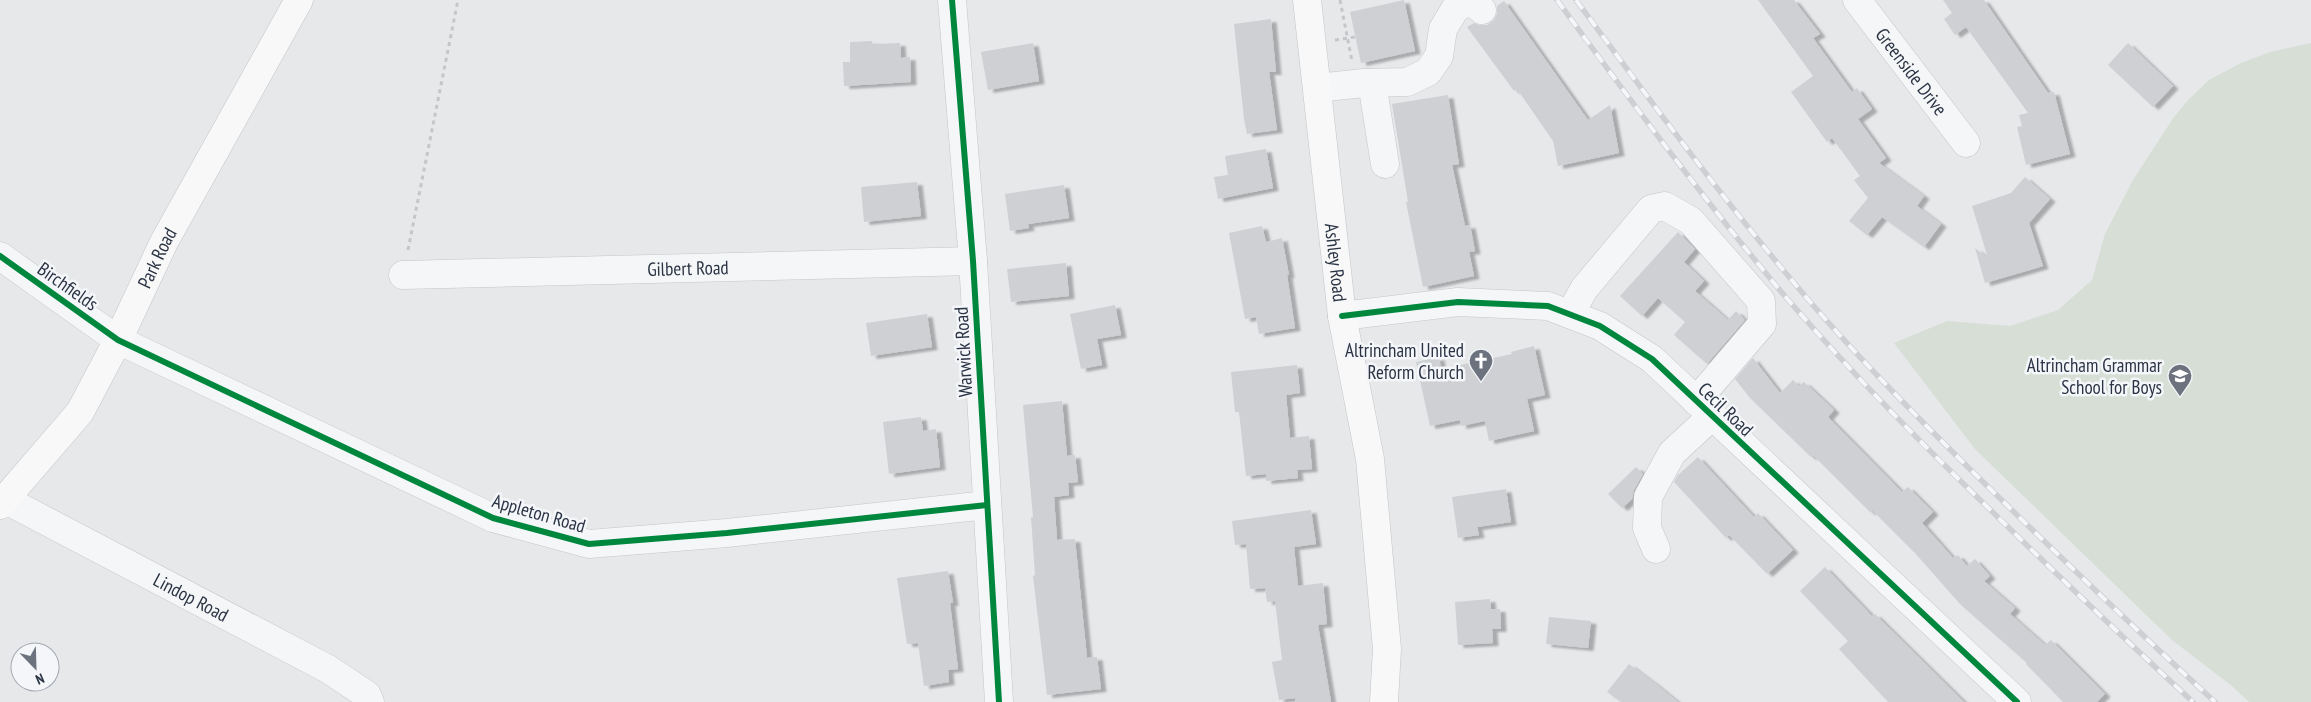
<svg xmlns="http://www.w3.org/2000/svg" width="2311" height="702" font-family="'PT Sans Narrow',sans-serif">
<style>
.green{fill:#d6ded6}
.building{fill:#ced0d3;filter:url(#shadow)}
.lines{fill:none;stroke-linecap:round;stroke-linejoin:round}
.minor-casing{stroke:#c4c6c8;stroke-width:29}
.major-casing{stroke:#c2c5c8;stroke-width:29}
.path{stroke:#c5c6ca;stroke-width:3;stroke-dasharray:4 4;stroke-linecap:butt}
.minor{stroke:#f5f6f7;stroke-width:28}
.major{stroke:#f8f8f8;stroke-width:28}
.rail-casing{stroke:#cecfd2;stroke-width:5.5}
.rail{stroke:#f4f6f9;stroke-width:4;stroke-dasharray:11;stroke-linecap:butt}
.cycleway-casing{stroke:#f4f6f9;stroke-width:9}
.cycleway{stroke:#00873e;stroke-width:6}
.labels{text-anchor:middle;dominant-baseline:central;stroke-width:5;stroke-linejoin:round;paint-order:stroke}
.street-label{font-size:19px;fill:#2b3445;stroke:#f4f6f9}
.poi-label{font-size:19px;fill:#2b3445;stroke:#f4f6f9;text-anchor:end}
</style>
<defs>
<filter id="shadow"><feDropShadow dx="5.5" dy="3" stdDeviation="1" flood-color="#0004"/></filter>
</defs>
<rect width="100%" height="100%" fill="#e6e8ea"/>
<path class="green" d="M2311 43V702H2249L2232 686 2172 640 1975 449 1894 343 1947 321 2010 326 2058 310 2092 280 2105 234 2133 180 2174 117 2189 99 2209 80 2241 63 2270 52Z"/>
<g class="building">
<path d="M1404 0 1415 51 1361 63 1350 12Z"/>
<path d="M1758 0H1794L1820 34 1813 38 1852 92 1857 88 1872 109 1858 119 1886 158 1879 163 1924 196 1917 206 1941 224 1924 247 1882 217 1867 235 1849 221 1868 198 1854 180 1860 176 1832 138 1827 142 1791 92 1813 76Z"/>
<path d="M1943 0H1984L2048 93 2054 92 2070 154 2026 165 2017 127 2022 126 2019 115 2028 113 1966 27 1955 35 1944 19 1952 13Z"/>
<path d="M1504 1 1588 120 1610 105 1619 153 1558 166 1553 141 1517 89 1514 91 1467 27 1474 23 1480 25H1487L1494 20 1497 13V6Z"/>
<path d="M1271 19 1276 72H1269L1277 130 1247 134 1244 119 1234 24Z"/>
<path d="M872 41V44L900 43 901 58 910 57 911 82 844 86 843 62H850V42Z"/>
<path d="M1033 43 1039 81 988 90 981 52Z"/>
<path d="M2128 43 2173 86 2153 107 2108 65Z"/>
<path d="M1448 95 1459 164 1452 165 1465 226 1470 225 1475 251 1469 252 1474 276 1423 287 1406 202H1408L1392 104Z"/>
<path d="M1266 149 1273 188 1218 199 1214 177 1228 175 1225 156Z"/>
<path d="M2025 177 2050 199 2029 223 2043 266 1985 283 1975 248 1988 258 1972 206 2011 193Z"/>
<path d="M917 182 921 216 864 222 861 187Z"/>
<path d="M1064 185 1069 218 1028 224 1029 228 1010 231 1005 194Z"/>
<path d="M1262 226 1266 242 1282 238 1289 275H1287L1295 328 1259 334 1256 317 1245 319 1229 233Z"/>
<path d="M1678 232 1695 249 1684 262 1704 281 1695 291 1728 320 1736 311 1745 320 1707 364 1674 335 1685 322 1658 298 1642 316 1620 296Z"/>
<path d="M1066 263 1069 296 1011 302 1007 269Z"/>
<path d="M1115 305 1121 335 1097 339 1102 365 1081 369 1070 314Z"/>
<path d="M927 314 932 347 871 356 866 323Z"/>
<path d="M1534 346 1545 395 1527 399 1534 431 1489 441 1485 421 1461 426 1460 420 1430 426 1416 362 1439 357 1441 369 1512 354 1511 352Z"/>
<path d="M1753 358 1780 393 1793 380 1799 386 1804 382 1834 410 1828 417 1902 492 1908 487 1933 512 1922 523 1953 558 1958 555 1967 566 1975 559 1990 576 1984 581 2015 608 2010 614 2045 645 2051 640 2105 694 2097 702H2063L2026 664 2027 663 1961 605 1914 552 1872 510 1870 512 1813 455 1811 457 1750 398 1735 379Z"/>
<path d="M1297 365 1300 393 1286 395 1290 438 1309 436 1312 469 1297 470 1298 478 1266 481V474L1246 476 1239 412H1235L1231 372Z"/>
<path d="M1062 401 1067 456 1075 455 1078 482 1068 483 1069 495 1054 497 1057 540 1075 539 1087 658 1097 657 1101 689 1047 695 1033 576 1035 575 1031 517H1033L1023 405Z"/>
<path d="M921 417 923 431 936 429 940 467 889 474 883 422Z"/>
<path d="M1698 457 1754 517 1758 513 1793 550 1767 574 1729 535 1726 538 1674 482 1677 476Z"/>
<path d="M1636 467 1643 474 1634 490 1632 499 1622 508 1608 494Z"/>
<path d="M1506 489 1511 522 1477 527 1479 535 1458 538 1452 497Z"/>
<path d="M1311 510 1316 544 1294 547 1298 586 1323 583 1327 624 1318 625 1331 702H1295V698L1279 700 1272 662 1282 660 1275 601 1267 602 1265 588 1250 589 1246 544 1235 545 1232 521Z"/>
<path d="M1825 567 1872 616 1875 614 1964 702H1888L1839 649 1848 641 1800 591Z"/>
<path d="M948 571 953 603H950L958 669 948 670 949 682 924 686 918 643 907 644 897 578Z"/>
<path d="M1490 599 1491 609H1500L1501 629H1492L1493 643 1458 645 1455 602Z"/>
<path d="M1549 617 1591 621 1588 648 1546 644Z"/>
<path d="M1629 664 1657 685 1678 702H1621L1607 692Z"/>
</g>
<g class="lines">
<defs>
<g id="minor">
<path d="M952 0 973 261 999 702"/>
<path id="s1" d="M1857 0 1966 143"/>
<path d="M1372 83 1385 164"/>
<path d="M1317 88 1364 83 1407 82 1428 72 1439 56 1443 29 1455 9 1464 3 1475 4 1482 10"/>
<path d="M0 256 118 340 493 518 589 544 727 533 987 505"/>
<path id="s2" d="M403 275 973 261"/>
<path d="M1570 314 1584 289 1651 209 1665 206 1691 221 1761 301 1762 324 1696 401"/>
<path d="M1342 316 1458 302 1548 306 1600 326 1652 359 2017 702"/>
<path id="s3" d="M6 500 328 669 367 695 370 702"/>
<path d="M1656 549 1647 528 1648 497 1672 453 1712 416"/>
</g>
<g id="major">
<path id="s4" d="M1307 0 1342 316 1370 459 1387 649 1384 702"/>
<path id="s5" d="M0 505 80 412 118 340 164 242 299 0"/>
</g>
</defs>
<use href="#minor" class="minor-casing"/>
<use href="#major" class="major-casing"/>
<g class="path">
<path d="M1340 0 1352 61"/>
<path d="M1335 40 1355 37"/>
<path d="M408 250 458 0"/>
</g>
<use href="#minor" class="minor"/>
<use href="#major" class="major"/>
<defs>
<g id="rail">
<path d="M1557 0C1630 100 1704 200 1784 295 1844 365 1909 431 1975 495 2047 565 2119 634 2193 702"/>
<path d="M1576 0C1647 96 1718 193 1795 284 1852 352 1916 416 1979 478 2057 554 2135 629 2215 702"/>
</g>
</defs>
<use href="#rail" class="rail-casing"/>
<use href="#rail" class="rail"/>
<defs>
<g id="cycleway">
<path d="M952 0 973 261 999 702"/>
<path d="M0 256 118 340 493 518 589 544 727 533 987 505"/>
<path d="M1342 316 1458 302 1548 306 1600 326 1652 359 2017 702"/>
</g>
</defs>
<use href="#cycleway" class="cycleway-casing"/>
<use href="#cycleway" class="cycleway"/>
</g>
<defs>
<symbol id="church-pin" viewBox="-11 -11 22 30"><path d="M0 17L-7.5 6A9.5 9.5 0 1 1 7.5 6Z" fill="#6c737f" stroke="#f4f6f9"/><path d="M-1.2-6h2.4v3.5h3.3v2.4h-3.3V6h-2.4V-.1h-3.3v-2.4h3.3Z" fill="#fff"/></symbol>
<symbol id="school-pin" viewBox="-11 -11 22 30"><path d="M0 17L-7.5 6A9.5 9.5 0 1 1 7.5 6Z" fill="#6c737f" stroke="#f4f6f9"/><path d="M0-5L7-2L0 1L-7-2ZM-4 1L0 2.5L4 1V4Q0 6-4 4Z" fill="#fff"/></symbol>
</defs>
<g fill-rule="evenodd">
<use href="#church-pin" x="1467" y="347" width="28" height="38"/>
<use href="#school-pin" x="2166" y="362" width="28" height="38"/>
</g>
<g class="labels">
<g class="street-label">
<text stroke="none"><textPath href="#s1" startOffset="90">Greenside Drive</textPath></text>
<text stroke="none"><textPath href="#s5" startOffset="295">Park Road</textPath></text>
<text stroke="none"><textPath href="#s4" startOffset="264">Ashley Road</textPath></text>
<text stroke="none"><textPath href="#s2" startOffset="285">Gilbert Road</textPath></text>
<text transform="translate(68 286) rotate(35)">Birchfields</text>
<text transform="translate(963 352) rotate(-93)">Warwick Road</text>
<text transform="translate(1726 409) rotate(44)">Cecil Road</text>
<text transform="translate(539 513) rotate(16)">Appleton Road</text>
<text stroke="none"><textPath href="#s3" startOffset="209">Lindop Road</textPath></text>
</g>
<g class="poi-label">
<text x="1464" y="350">Altrincham United<tspan x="1464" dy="22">Reform Church</tspan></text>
<text x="2162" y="365">Altrincham Grammar<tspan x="2162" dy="22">School for Boys</tspan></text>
</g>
</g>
<g transform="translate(35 667) rotate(157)"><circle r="24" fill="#f4f6f9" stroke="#a4a8b1"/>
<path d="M0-4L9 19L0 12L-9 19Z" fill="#6c737f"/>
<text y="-8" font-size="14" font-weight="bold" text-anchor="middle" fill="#2b3445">N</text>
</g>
</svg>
